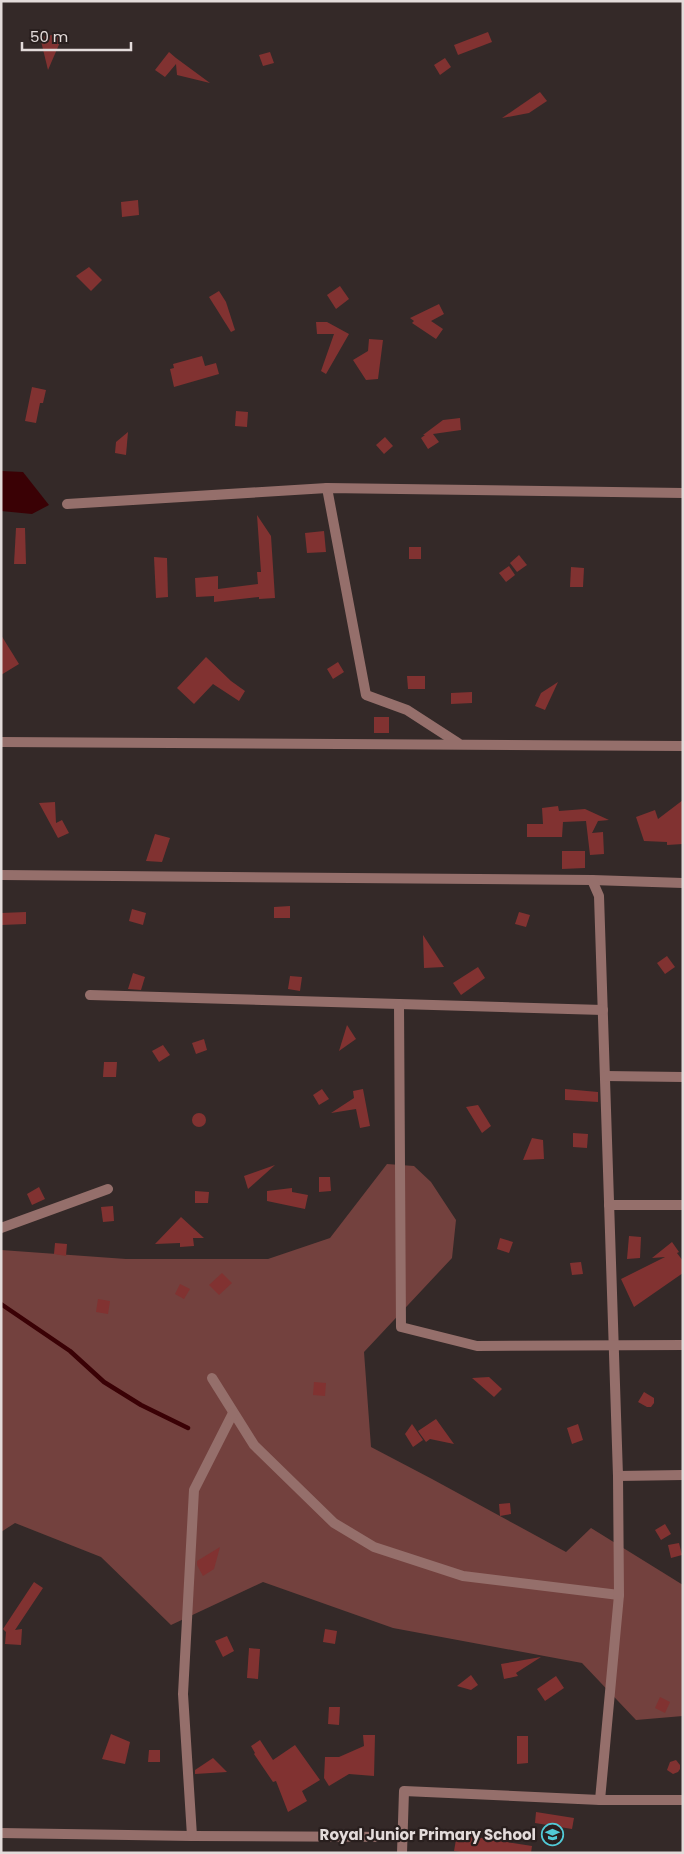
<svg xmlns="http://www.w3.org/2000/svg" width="684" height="1854" font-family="Poppins,sans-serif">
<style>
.green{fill:#73413e}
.water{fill:#3a0105}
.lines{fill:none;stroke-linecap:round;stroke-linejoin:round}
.stream{stroke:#3a0105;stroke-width:4.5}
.building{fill:#813231}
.street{stroke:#956f6b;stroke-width:10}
.labels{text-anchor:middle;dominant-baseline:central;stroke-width:4.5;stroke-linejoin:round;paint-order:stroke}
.poi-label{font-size:15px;font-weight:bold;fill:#e3dbda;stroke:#291f1e;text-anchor:end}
</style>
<rect width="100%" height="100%" fill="#342928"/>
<path class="green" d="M387 1164 414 1166 431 1182 456 1220 452 1258 364 1352 371 1447 432 1479 566 1552 591 1528 683 1585V1716L636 1720 582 1663 393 1628 263 1582 171 1625 101 1557 15 1523 1 1532V1250L126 1259H268L330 1238Z"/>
<path class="water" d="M1 471 23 472 49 505 32 514 1 511Z"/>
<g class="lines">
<path class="stream" d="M1 1304 70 1351 104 1382 141 1405 188 1428"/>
</g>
<g class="building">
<path d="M488 32 492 42 458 55 454 45Z"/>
<path d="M64 33 48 70 40 37Z"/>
<path d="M169 52 176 58 210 83 177 75 176 64 165 77 155 70Z"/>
<path d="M270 52 274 63 263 66 259 55Z"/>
<path d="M445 58 451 67 440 75 434 65Z"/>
<path d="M540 92 547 101 529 113 502 118Z"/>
<path d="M138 200 139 215 122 217 121 202Z"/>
<path d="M89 267 102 280 91 291 76 276Z"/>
<path d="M340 286 349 299 336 309 327 295Z"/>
<path d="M219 291 226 302 235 330 231 332 209 297Z"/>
<path d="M439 304 444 314 431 321 443 329 436 339 412 323 414 321 410 318Z"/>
<path d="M316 322H327L349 334 326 374 321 371 334 334H317Z"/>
<path d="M369 339 383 340 378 379 366 380 353 360 368 351Z"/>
<path d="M202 356 205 366 216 363 219 374 174 387 170 369 174 368 173 364Z"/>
<path d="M32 387 46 390 43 403H40L36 423 25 421Z"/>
<path d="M236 411 248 412 247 427 235 426Z"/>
<path d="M460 418 461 430 433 434 439 442 428 449 421 438 425 435H423L443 420Z"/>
<path d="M128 432 126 455 115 453 116 442Z"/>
<path d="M385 437 393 446 384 454 376 445Z"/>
<path d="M257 515 271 536 275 598 259 599V597L214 602V596L196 597 195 578 218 576V589L258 584 257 572H261Z"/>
<path d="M16 528H25L26 564H14Z"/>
<path d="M324 531 326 552 307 553 305 533Z"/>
<rect x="409" y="547" width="12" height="12"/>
<path d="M519 555 527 565 517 572 510 563Z"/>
<path d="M154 557 167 558 168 597 156 598Z"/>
<path d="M509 566 515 575 506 582 499 573Z"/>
<path d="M571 567 584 568 583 587H570Z"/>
<path d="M1 635 19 664 1 675Z"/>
<path d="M206 657 231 681 245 691 239 701 213 684 194 704 177 688Z"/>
<path d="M338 662 344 672 333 679 327 669Z"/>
<path d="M407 676H425V689H408Z"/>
<path d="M558 682 545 710 535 706 541 693Z"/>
<path d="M472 692V703L451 704V693Z"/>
<rect x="374" y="717" width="15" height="16"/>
<path d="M683 800V844L667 845V842L644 841 636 817 655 810 658 819Z"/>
<path d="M55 802 56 823 62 820 69 833 58 838 39 803Z"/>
<path d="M558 806 559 811 585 809 609 820 598 821 592 833 603 832 604 854 590 855 586 821 563 822 562 837H527V824H543L542 808Z"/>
<path d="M155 834 170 838 162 862 146 861Z"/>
<path d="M562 851H585V868L562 869Z"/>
<path d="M290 906V918H274V907Z"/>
<path d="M132 909 146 913 143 925 129 921Z"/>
<path d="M26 912V924L1 925V913Z"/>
<path d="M519 912 530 915 526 927 515 924Z"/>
<path d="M423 935 444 967 424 968Z"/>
<path d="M667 956 675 967 665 974 657 963Z"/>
<path d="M478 967 485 978 461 995 453 983Z"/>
<path d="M133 973 145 977 141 990 128 989Z"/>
<path d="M290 976 302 977 300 991 288 989Z"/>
<path d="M347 1025 356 1039 339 1051Z"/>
<path d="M204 1039 207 1050 196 1054 192 1043Z"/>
<path d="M163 1045 170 1055 159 1062 152 1051Z"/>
<path d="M104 1062H117L116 1077H103Z"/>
<path d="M322 1089 329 1099 319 1105 313 1095Z"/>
<path d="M363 1089 370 1126 360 1128 356 1109 331 1113 354 1098 353 1091Z"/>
<path d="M565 1089 598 1092V1102L565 1100Z"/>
<path d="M478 1105 491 1126 482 1133 466 1107Z"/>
<circle cx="199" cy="1120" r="7"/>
<path d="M573 1133 588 1134 587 1148 573 1147Z"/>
<path d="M532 1138 543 1140 544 1159 523 1160Z"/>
<path d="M275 1165 248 1189 244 1176Z"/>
<path d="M319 1177H330L331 1191 319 1192Z"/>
<path d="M39 1187 45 1199 32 1205 27 1194Z"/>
<path d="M292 1188V1192L308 1195 305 1209 267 1201V1191Z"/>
<path d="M195 1191 209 1192 208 1203H195Z"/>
<path d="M113 1206 114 1221 103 1222 101 1207Z"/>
<path d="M181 1217 204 1238H193L194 1246 180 1247V1243L155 1244Z"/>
<path d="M629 1236 641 1237 640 1258 627 1259Z"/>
<path d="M500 1238 513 1242 509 1253 497 1249Z"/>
<path d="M672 1242 679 1252 677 1253 683 1261V1273L634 1307 621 1279 665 1257 652 1258Z"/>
<path d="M55 1243 67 1244 66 1256 54 1254Z"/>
<path d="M581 1262 583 1274 572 1275 570 1263Z"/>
<path d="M222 1273 232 1283 219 1295 209 1285Z"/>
<path d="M180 1284 190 1289 184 1299 175 1294Z"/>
<path d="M98 1299 110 1301 108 1314 96 1312Z"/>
<path d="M489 1377 502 1389 494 1397 472 1378Z"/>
<path d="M314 1382 326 1383 325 1396 313 1395Z"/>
<path d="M644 1392 654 1398V1403L651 1407H647L638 1402Z"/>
<path d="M436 1419 454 1444 430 1439 426 1442 418 1431Z"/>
<path d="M412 1424 423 1440 413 1447 405 1434Z"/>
<path d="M578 1424 583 1440 572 1444 567 1428Z"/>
<path d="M510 1503 511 1514 500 1516 499 1504Z"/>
<path d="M665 1524 671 1534 661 1540 655 1530Z"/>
<path d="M679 1543 682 1555 671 1558 668 1545Z"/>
<path d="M220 1547 214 1569 203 1576 197 1565V1561Z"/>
<path d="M34 1582 43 1588 15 1630 22 1629 21 1645 5 1644 6 1632 3 1629Z"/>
<path d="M325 1629 337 1631 335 1644 323 1642Z"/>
<path d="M227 1636 234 1651 223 1657 215 1641Z"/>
<path d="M249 1648 260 1649 258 1679 247 1678Z"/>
<path d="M541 1657 516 1673 518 1676 504 1679 501 1664Z"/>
<path d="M471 1675 478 1685 471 1690 457 1686Z"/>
<path d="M556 1676 564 1688 545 1701 537 1689Z"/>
<path d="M660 1697 670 1702 665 1713 655 1708Z"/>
<path d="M329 1707H340L339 1725 328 1724Z"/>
<path d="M111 1734 130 1742 125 1764 102 1759Z"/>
<path d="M363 1735H375L374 1776 349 1774 329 1786 324 1778 325 1757H339L364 1746Z"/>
<path d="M517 1736H528V1763L517 1764Z"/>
<path d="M260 1740 273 1760 295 1745 320 1780 302 1791 307 1801 288 1812 276 1781 273 1782 254 1754 255 1753 251 1746Z"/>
<path d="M149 1750H160V1762H148Z"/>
<path d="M213 1758 227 1772 195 1774V1770Z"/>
<path d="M676 1760 680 1765V1769L678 1772 673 1774 667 1770 670 1762Z"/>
<path d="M536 1812 574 1818 572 1829 535 1823Z"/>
<path d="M457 1834 532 1846 531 1853H468L454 1851Z"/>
</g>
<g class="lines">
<g class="street">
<path d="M327 488 366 695 407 710 458 743"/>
<path d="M67 504 327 488 683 493"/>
<path d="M1 742 683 746"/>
<path d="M1 875 592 880 683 883"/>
<path d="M592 880 599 896 618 1476 683 1475"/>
<path d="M90 995 603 1010"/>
<path d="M399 1004 401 1327 477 1346 683 1345"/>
<path d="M605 1076 683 1077"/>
<path d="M609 1205H683"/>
<path d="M1 1228 108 1189"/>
<path d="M212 1378 254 1445 334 1523 374 1547 463 1576 619 1595"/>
<path d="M600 1800 619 1595 618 1476"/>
<path d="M1 1833 192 1836 402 1837"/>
<path d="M192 1836 183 1694 194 1490 233 1413"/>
<path d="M402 1853 404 1791 600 1800H683"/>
</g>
</g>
<defs>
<symbol id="school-ring" viewBox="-11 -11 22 22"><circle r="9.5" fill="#291f1e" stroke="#52cbd7" stroke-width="1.5"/><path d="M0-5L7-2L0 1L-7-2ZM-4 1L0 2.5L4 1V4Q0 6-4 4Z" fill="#52cbd7"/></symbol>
</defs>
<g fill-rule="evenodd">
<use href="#school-ring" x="540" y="1822" width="25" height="25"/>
</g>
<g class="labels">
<g class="poi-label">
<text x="536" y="1834">Royal Junior Primary School</text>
</g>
</g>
<rect width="684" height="1854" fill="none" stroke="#e3dbda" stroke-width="5"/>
<path d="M22 42v8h109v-8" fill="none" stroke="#e3dbda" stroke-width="2.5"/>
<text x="30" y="42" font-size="15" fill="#e3dbda" stroke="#291f1e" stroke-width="4" paint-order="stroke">50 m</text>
</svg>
